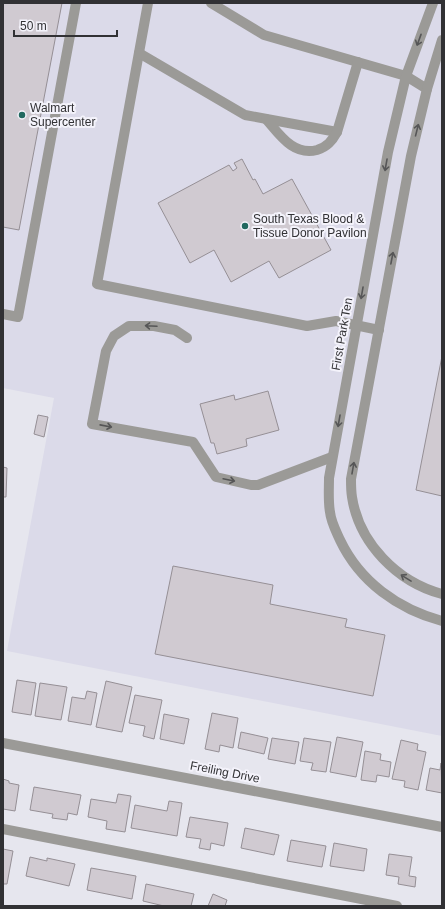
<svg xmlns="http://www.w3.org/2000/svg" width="445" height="909" font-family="Arial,sans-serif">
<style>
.built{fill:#dbdae9}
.building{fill:#d0cad1;stroke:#958f95}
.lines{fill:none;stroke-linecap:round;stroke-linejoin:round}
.minor{stroke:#9b9a97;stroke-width:10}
.oneway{stroke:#565657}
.poi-dot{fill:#216960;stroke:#f4f3fb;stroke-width:1.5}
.labels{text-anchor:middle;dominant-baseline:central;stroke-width:4;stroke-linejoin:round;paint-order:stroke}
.poi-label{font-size:12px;fill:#313134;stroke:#f4f3fb;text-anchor:start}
.street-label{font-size:12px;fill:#313134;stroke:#f4f3fb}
</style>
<rect width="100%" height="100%" fill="#e6e6ee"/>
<path class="built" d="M3 3H442V736L7 651 54 398 3 388Z"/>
<g class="building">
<path d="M3 3H62L19 230 3 227Z"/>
<path d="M242 159 253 180 255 179 263 194 292 179 331 250 279 278 269 261 231 282 214 250 190 263 158 203 229 165 233 171 237 168 234 163Z"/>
<path d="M442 356V496L416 490Z"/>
<path d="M268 391 279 430 246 439 247 446 217 454 214 443H211L200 404 234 395 235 400Z"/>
<path d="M38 415 48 417 44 437 34 434Z"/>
<path d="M3 467 7 468 6 497H3Z"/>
<path d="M173 566 273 585 270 604 347 619 345 627 385 635 373 696 155 654Z"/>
<path d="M17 680 36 683 31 715 12 712Z"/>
<path d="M106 681 132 687 122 732 96 727Z"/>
<path d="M40 683 67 687 61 720 35 716Z"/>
<path d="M87 691 97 693 91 725 68 721 72 697 85 699Z"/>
<path d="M135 695 162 700 154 739 143 736 145 726 129 723Z"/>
<path d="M212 713 238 718 233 748 220 745 219 752 205 749Z"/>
<path d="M164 714 189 719 184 744 160 739Z"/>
<path d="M241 732 268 738 264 754 238 748Z"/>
<path d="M337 737 363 742 356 777 330 772Z"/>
<path d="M272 738 299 742 295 764 268 759Z"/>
<path d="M304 738 331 742 326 772 311 770 313 763 300 761Z"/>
<path d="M401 740 418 744 417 750 426 752 418 790 404 787 405 781 392 779Z"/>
<path d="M365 751 381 754 380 760 391 762 389 777 377 775 376 782 361 780Z"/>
<path d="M441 763 442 793 426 790 430 768 440 770Z"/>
<path d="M3 779 9 781V783L19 785 15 811 3 809Z"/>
<path d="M34 787 81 795 77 815 68 813 67 820 52 818 53 814 30 810Z"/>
<path d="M118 794 131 796 125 832 106 829 107 821 88 817 91 799 116 803Z"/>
<path d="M169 801 182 803 177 836 131 828 135 805 167 811Z"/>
<path d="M190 817 228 823 224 846 211 843 210 850 199 848 201 839 186 837Z"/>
<path d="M245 828 279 835 274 855 241 848Z"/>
<path d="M291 840 326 846 322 867 287 861Z"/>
<path d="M334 843 367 849 364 871 330 866Z"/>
<path d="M3 849 13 851 7 884H3Z"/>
<path d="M389 854 412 857 409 876 416 877 415 887 398 884 399 877 386 875Z"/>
<path d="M30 857 47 861V858L75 864 69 886 26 876Z"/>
<path d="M91 868 136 876 132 899 87 890Z"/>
<path d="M146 884 194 894 191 906H164L143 901Z"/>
<path d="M213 894 227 900 225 906H208Z"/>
</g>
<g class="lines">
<g class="minor">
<path d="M148 3 97 284 307 326 336 321 379 330"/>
<path d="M211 3 264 35 406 76 427 89"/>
<path d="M433 3 406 76 388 152 329 478C329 489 328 501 330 512 331 522 336 531 340 540 360 582 398 609 442 621"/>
<path d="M442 40 427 89 411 156 351 479C351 485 351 491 352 497 359 543 397 582 442 594"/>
<path d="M139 53 245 115 337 132"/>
<path d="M266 119C280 135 293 156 317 150 327 147 332 141 337 132L358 62"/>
<path d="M3 314 18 317 76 3"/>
<path d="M187 338 175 330 154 326H129L114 336 106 351 92 424 193 442 216 477 251 485H258L332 457"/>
<path d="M3 743 442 827"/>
<path d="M3 829 397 906"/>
</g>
</g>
<defs><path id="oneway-shaft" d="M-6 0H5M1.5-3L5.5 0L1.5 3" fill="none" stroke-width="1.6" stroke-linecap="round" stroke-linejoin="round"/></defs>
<g class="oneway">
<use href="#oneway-shaft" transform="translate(419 40) rotate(110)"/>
<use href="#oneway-shaft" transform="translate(417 130) rotate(-76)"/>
<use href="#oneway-shaft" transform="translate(386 165) rotate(100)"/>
<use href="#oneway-shaft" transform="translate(392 258) rotate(-79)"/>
<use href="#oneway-shaft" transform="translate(362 293) rotate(100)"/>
<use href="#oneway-shaft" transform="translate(151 326) rotate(-177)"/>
<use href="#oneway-shaft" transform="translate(339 421) rotate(100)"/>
<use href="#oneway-shaft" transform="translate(106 426) rotate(11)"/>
<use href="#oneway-shaft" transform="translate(353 468) rotate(-80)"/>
<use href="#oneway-shaft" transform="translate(229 480) rotate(12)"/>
<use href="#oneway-shaft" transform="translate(406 578) rotate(-148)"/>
</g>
<g class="poi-dot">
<circle cx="22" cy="115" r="4"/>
<circle cx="245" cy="226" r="4"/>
</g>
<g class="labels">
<g class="poi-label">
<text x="30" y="108">Walmart<tspan x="30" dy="14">Supercenter</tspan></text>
<text x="253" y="219">South Texas Blood &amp;<tspan x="253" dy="14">Tissue Donor Pavilon</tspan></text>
</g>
<g class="street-label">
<text transform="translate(342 334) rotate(-80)">First Park Ten</text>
<text transform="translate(225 772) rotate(11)">Freiling Drive</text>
</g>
</g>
<rect width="445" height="909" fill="none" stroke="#313134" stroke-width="8"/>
<path d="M14 30v6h103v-6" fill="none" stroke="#313134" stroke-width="2"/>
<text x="20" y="30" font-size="12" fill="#313134" stroke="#f4f3fb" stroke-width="3" paint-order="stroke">50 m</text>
</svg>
